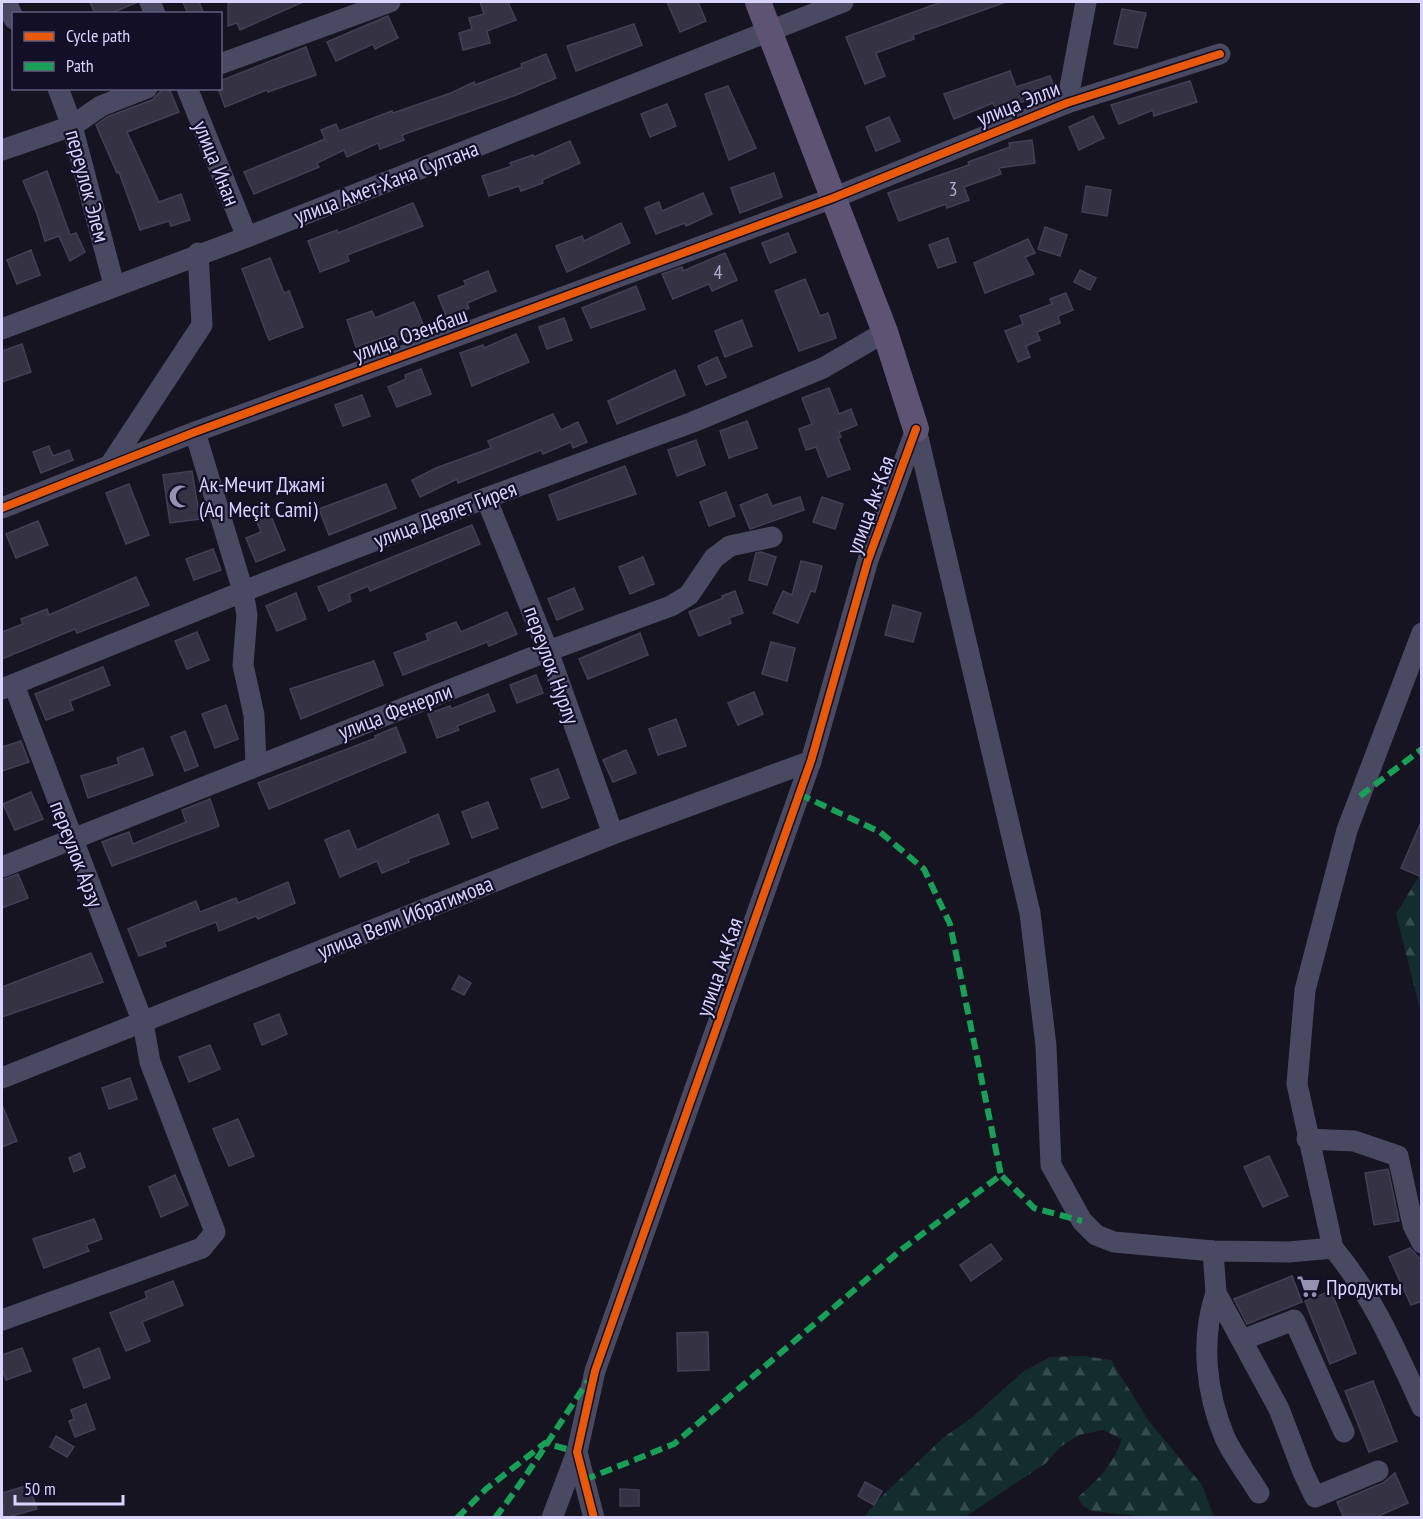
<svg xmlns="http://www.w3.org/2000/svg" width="1423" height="1519" font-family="'PT Sans Narrow',sans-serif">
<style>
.forest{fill:url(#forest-firs)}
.building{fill:#343243;stroke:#433f54;stroke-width:1.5}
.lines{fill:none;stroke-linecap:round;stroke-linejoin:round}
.minor{stroke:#4a4962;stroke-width:21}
.major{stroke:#5e5373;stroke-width:26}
.quiet{stroke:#1a9f57;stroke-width:6;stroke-dasharray:12 6;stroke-linecap:butt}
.cycleway-casing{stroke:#130f26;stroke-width:11}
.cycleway{stroke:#e8590c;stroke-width:8}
.labels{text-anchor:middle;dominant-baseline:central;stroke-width:4.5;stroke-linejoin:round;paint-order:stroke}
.number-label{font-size:20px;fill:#b0acd0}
.street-label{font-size:22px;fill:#d9d4ff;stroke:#130f26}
.poi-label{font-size:22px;fill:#d9d4ff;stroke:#130f26;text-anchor:start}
</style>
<defs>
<pattern id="forest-firs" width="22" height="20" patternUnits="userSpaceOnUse" patternTransform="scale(1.5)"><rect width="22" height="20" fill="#132c2d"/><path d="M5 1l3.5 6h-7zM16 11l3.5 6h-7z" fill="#354a4c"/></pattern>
</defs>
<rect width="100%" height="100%" fill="#161421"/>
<g class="forest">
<path d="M1421 873V1013L1396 914Z"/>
<path d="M1084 1356 1111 1360 1148 1420 1202 1485 1214 1517H1148L1091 1511 1082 1505 1078 1497C1098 1480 1113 1465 1122 1439L1103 1430 1079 1435 1060 1447 1046 1463 965 1517H864L878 1500 944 1437 970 1419 1024 1371 1050 1357Z"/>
</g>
<g class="building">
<path d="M90 2H138L109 14H95Z"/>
<path d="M183 2H199L204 14H188Z"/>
<path d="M233 2H303L240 30 237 23 228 26V4Z"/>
<path d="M480 2H508L516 20 487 31 490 43 463 50 459 33 472 29 469 18 484 14Z"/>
<path d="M667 2H698L706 21 680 32Z"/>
<path d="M941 2H1006L913 35 914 39 876 53 885 76 865 84 846 37Z"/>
<path d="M1122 9 1146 13 1137 48 1114 44Z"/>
<path d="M388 16 398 38 375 49 373 44 336 61 327 42Z"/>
<path d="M634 24 642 45 576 71 567 46Z"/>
<path d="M306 47 316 75 268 92 267 90 225 107 218 88H220V81Z"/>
<path d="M546 54 556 78 516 95 402 135 404 140 380 149 378 143 347 157 344 150 317 163 319 167 254 194 244 172 325 139 321 130 336 124 339 131 392 111 393 113 451 93 474 82 475 85 522 67 521 64Z"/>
<path d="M1010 71 1016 87 1050 76 1055 89 997 112 993 103 954 119 944 94Z"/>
<path d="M1190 81 1197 102 1154 116 1153 110 1119 124 1111 105Z"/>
<path d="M728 86 756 148 729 160 705 94Z"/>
<path d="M164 88H169L179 112 127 132 159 202 181 194 190 220 171 226 169 221 140 230 119 172 117 173 96 125 107 117 152 100Z"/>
<path d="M667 104 676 126 650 137 641 114Z"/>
<path d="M1093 116 1104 138 1079 150 1069 127Z"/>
<path d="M889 117 900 141 876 151 866 127Z"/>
<path d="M1032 140 1035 163 999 168 1001 174 964 187 969 200 947 208 946 204 899 221 888 193 969 165 968 162 1010 147 1009 143Z"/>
<path d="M570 141 580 163 542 180 543 183 521 191 519 186 489 196 482 176 512 166 510 163 533 155 534 157Z"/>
<path d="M47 171 70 235 76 233 85 252 70 261 59 236 45 241 37 214 23 181Z"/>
<path d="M774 173 782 197 740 213 731 188Z"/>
<path d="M1086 186 1111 190 1107 216 1082 212Z"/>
<path d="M703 193 712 214 686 226 685 223 656 234 645 208 659 202 662 211Z"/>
<path d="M413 203 423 226 347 255 349 261 320 272 308 241 337 230 338 233Z"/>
<path d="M621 223 630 243 567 272 556 246 582 236 584 241Z"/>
<path d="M1045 227 1067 235 1060 256 1038 249Z"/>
<path d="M788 233 796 252 770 263 762 243Z"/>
<path d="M948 238 956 262 938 268 929 245Z"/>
<path d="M1028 239 1035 253 1025 257 1034 274 985 293 974 263Z"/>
<path d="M31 250 40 275 17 284 7 260Z"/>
<path d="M725 253 737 280 712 291 709 284 673 299 662 274 682 267 683 271Z"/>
<path d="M270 258 284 293 289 291 303 327 269 340 242 269Z"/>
<path d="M1080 270 1096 278 1090 290 1074 282Z"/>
<path d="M488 271 496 291 467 303 469 308 447 318 438 296 466 285 464 281Z"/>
<path d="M805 279 820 316 828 313 836 338 799 351 775 291Z"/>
<path d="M636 286 645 309 591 328 582 308Z"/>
<path d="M1066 293 1073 310 1058 316 1060 323 1037 332 1040 340 1026 346 1030 357 1018 362 1005 331 1023 324 1020 316 1052 304 1050 299Z"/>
<path d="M414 302 425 329 393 342 390 335 356 347 347 320 372 311 375 318Z"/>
<path d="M564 318 572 340 547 349 539 327Z"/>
<path d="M742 320 752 346 725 357 715 331Z"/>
<path d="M516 334 529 362 472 386 460 353 483 345 484 348Z"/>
<path d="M22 344 31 372 2 382V351Z"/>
<path d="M717 357 726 377 706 385 698 366Z"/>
<path d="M421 369 431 394 397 407 388 387 406 379 405 375Z"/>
<path d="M675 370 685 395 617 424 608 401Z"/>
<path d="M829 388 839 414 851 409 857 425 839 432 841 437 838 438 850 469 828 477 816 447 806 450 799 429 812 424 802 398Z"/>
<path d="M362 395 370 416 343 426 335 405Z"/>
<path d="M553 414 561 430 578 422 587 442 573 448 571 442 543 454 541 450 458 483 457 479 420 497 412 480 436 468 491 448 488 441Z"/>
<path d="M747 421 757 448 729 458 720 431Z"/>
<path d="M696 440 705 465 677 476 668 450Z"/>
<path d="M49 446 53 456 69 450 73 460 41 473 33 452Z"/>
<path d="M625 466 636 494 558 520 549 495Z"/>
<path d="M192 471 200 519 170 523 163 475Z"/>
<path d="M129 484 149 535 126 544 106 493Z"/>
<path d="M386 484 396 508 329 535 319 509Z"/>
<path d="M726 492 735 516 709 526 700 502Z"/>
<path d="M767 494 772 506 800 497 804 510 750 529 740 505Z"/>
<path d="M822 497 843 504 835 529 813 522Z"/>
<path d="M265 502 285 550 256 562 246 538 261 532 251 508Z"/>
<path d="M38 521 48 545 16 558 6 534Z"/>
<path d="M472 525 480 544 370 591 368 586 349 594 351 601 329 611 318 587Z"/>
<path d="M213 549 221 570 194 580 186 559Z"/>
<path d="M761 552 776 557 767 585 749 580 756 553Z"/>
<path d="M643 557 654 584 630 594 619 567Z"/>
<path d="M801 561 822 566 815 592 811 591 798 623 773 613 783 591 792 595Z"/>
<path d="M136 577 149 605 77 633 75 629 2 659V632L23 624 21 619 47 609 49 615Z"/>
<path d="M574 588 583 609 557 620 548 599Z"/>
<path d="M735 591 743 613 729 618 731 623 699 636 689 612 723 598 722 596Z"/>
<path d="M296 593 306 619 277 631 266 606Z"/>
<path d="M893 605 921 613 913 642 885 635Z"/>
<path d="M507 612 517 634 489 646 487 642 403 675 394 653 428 640 426 634 456 622 461 632Z"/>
<path d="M197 632 209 660 187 669 175 641Z"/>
<path d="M640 633 648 655 588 679 579 659Z"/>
<path d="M771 642 795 648 787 681 762 674Z"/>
<path d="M374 661 383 685 301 719 290 689Z"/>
<path d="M103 667 110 685 70 701 73 710 46 720 35 694Z"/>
<path d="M536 675 543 693 517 703 510 685Z"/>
<path d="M754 692 763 714 738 725 728 703Z"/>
<path d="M488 694 495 711 457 726 459 730 437 738 428 714 450 706 451 709Z"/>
<path d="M226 705 238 739 215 748 202 714Z"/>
<path d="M676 719 686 746 658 755 649 729Z"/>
<path d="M396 727 406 752 269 809 258 783 376 738 375 736Z"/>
<path d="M185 731 198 766 185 771 171 737Z"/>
<path d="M21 741 29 762 2 771V747Z"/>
<path d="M143 748 153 775 88 798 81 776 119 764 117 758Z"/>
<path d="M626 750 636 773 613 782 603 760Z"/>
<path d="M558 769 569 798 542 808 531 779Z"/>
<path d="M31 792 43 819 15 830 3 804Z"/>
<path d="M210 799 219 826 112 866 102 842 129 832 133 844 186 822 182 810Z"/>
<path d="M488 802 498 828 472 838 462 812Z"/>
<path d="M438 814 449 844 408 859 409 862 382 873 377 861 340 877 325 840 349 830 357 850Z"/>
<path d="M1422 820V877L1401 868Z"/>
<path d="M18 874 28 898 2 908V880Z"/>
<path d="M288 882 295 903 258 919 256 916 219 931 216 922 164 942 166 946 139 956 128 929 196 901 200 912 236 898 238 903Z"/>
<path d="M91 953 103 982 2 1017V987Z"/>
<path d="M459 976 471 983 464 995 452 989Z"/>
<path d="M279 1014 287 1034 262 1045 254 1024Z"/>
<path d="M210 1045 220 1069 189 1082 179 1057Z"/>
<path d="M130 1078 137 1099 109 1109 102 1088Z"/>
<path d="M2 1105 17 1141 2 1147Z"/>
<path d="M238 1119 254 1156 229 1166 213 1129Z"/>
<path d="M80 1153 85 1167 74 1172 69 1158Z"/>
<path d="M1269 1156 1288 1196 1263 1207 1244 1167Z"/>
<path d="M1388 1169 1399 1221 1374 1225 1365 1173Z"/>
<path d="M175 1175 188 1205 161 1217 149 1187Z"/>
<path d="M94 1219 102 1239 86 1245 89 1251 44 1268 33 1239Z"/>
<path d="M991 1244 1002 1259 971 1281 960 1265Z"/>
<path d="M1410 1248 1422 1261V1301L1411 1305 1389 1257Z"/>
<path d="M1292 1276 1302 1302 1247 1324 1234 1299Z"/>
<path d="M173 1281 183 1305 142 1322 150 1341 126 1351 110 1313 147 1298 145 1292Z"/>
<path d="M1331 1291 1356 1353 1330 1364 1305 1301Z"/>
<path d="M708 1332 709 1370 678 1371 677 1333Z"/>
<path d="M22 1348 31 1371 6 1380 2 1369V1355Z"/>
<path d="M99 1348 110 1378 84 1388 73 1359Z"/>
<path d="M1373 1381 1397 1441 1369 1452 1345 1391Z"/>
<path d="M86 1404 95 1429 75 1437 69 1421 74 1419 71 1410Z"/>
<path d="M56 1436 74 1447 67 1457 50 1447Z"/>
<path d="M1395 1473 1408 1503 1374 1518H1344L1337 1502 1383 1483Z"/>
<path d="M865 1482 882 1491 874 1505 858 1496Z"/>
<path d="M29 1485 37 1509 4 1518 2 1493Z"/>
<path d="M620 1489 639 1490V1506H620Z"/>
</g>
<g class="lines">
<g class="minor">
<path d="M6 2 14 19"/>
<path d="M150 2 155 14"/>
<path d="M220 64 390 2"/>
<path d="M58 88 72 126 114 285"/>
<path d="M187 88 247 237"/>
<path d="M1067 103 1086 2"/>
<path d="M2 150 72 126 101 106 147 88"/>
<path d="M2 329 247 237 843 2"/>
<path d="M916 429 1030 913 1046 1046 1051 1165 1082 1221 1096 1235 1114 1242 1213 1251 1289 1252 1333 1248"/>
<path d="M195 432 243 591 247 615 243 665 254 715 256 765"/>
<path d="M110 465 202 325 198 253"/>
<path d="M486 498 548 651 613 834"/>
<path d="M2 508 195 432 833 198 1067 103 1220 54"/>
<path d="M2 689 267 582 486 498 693 422 823 368 885 332"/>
<path d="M2 867 548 651 671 606 689 595 714 558 730 546 772 537"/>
<path d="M2 1078 613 834 811 761"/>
<path d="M1307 1139 1354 1141 1398 1156 1413 1225 1422 1243"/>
<path d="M1333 1248 1297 1084 1305 990 1347 830 1422 633"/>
<path d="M1333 1248C1372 1294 1397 1353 1422 1407"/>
<path d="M1213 1251 1216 1293 1279 1409 1303 1472 1315 1497 1378 1471"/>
<path d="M1216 1293C1200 1340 1206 1393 1225 1438 1234 1457 1248 1475 1259 1493"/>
<path d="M2 1320 202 1248 215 1232 150 1062 143 1023 14 685"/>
<path d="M1242 1340 1294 1320 1344 1432"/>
<path d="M552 1518 577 1452"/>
<path d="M594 1518 577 1452 595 1371 811 761 868 560 916 429"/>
</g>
<path class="major" d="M758 2 885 332 916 429"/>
<g class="quiet">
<path d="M799 794 880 832 924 869 950 924 1001 1175"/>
<path d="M1360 796 1422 749"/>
<path d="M584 1480 674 1444 901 1250 1001 1175 1034 1208 1082 1221"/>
<path d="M457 1518 486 1489 545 1443 577 1452"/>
<path d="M495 1518C529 1474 557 1427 588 1381"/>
</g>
<defs>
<g id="cycleway">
<path d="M2 508 195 432 833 198 1067 103 1220 54"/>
<path d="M594 1518 577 1452 595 1371 811 761 868 560 916 429"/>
</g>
</defs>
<use href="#cycleway" class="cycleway-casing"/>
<use href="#cycleway" class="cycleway"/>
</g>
<defs>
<symbol id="mosque-bare" viewBox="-9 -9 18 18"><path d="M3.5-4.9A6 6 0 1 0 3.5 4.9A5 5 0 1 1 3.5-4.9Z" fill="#9591b1" stroke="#130f26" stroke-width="2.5" paint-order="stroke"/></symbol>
<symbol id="supermarket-bare" viewBox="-9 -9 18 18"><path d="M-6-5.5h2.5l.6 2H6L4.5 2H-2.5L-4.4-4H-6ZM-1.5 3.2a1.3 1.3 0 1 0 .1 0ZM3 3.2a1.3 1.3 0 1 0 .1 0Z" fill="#9591b1" stroke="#130f26" stroke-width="2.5" paint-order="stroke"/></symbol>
</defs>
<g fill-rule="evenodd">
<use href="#mosque-bare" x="164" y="480" width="33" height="33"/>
<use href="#supermarket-bare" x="1292" y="1270" width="33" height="33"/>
</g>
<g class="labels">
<g class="number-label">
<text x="953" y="189">3</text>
<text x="718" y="272">4</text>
</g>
<g class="street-label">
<text transform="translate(1018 103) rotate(-22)">улица Элли</text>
<text transform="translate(217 163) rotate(68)">улица Инан</text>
<text transform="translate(386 182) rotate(-21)">улица Амет-Хана Султана</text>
<text transform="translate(88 186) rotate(75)">переулок Элем</text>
<text transform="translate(410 334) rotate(-20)">улица Озенбаш</text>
<text transform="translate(870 505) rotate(-70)">улица Ак-Кая</text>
<text transform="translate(445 514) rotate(-21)">улица Девлет Гирея</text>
<text transform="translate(552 665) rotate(70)">переулок Нурлу</text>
<text transform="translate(395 711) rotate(-21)">улица Фенерли</text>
<text transform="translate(77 854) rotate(69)">переулок Арзу</text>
<text transform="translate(405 917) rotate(-22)">улица Вели Ибрагимова</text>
<text transform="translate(719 967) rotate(-71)">улица Ак-Кая</text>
</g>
<g class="poi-label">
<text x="199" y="484">Ак-Мечит Джамі<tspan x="199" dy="25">(Aq Meçit Cami)</tspan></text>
<text x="1326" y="1287">Продукты</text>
</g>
</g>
<rect width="1423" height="1519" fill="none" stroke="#d9d4ff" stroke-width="6"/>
<rect x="12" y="12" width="210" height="78" fill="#130f26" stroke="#625e7d" stroke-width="1.5"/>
<rect x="24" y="32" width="30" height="9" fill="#e8590c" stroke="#625e7d" stroke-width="1.5"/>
<text x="66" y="42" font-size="18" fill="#d9d4ff">Cycle path</text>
<rect x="24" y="62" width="30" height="9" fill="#1a9f57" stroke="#625e7d" stroke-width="1.5"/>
<text x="66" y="72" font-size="18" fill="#d9d4ff">Path</text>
<path d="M15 1495v9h108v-9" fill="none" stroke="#d9d4ff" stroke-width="3"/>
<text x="24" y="1495" font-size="18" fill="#d9d4ff" stroke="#130f26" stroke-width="4.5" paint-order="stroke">50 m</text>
</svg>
